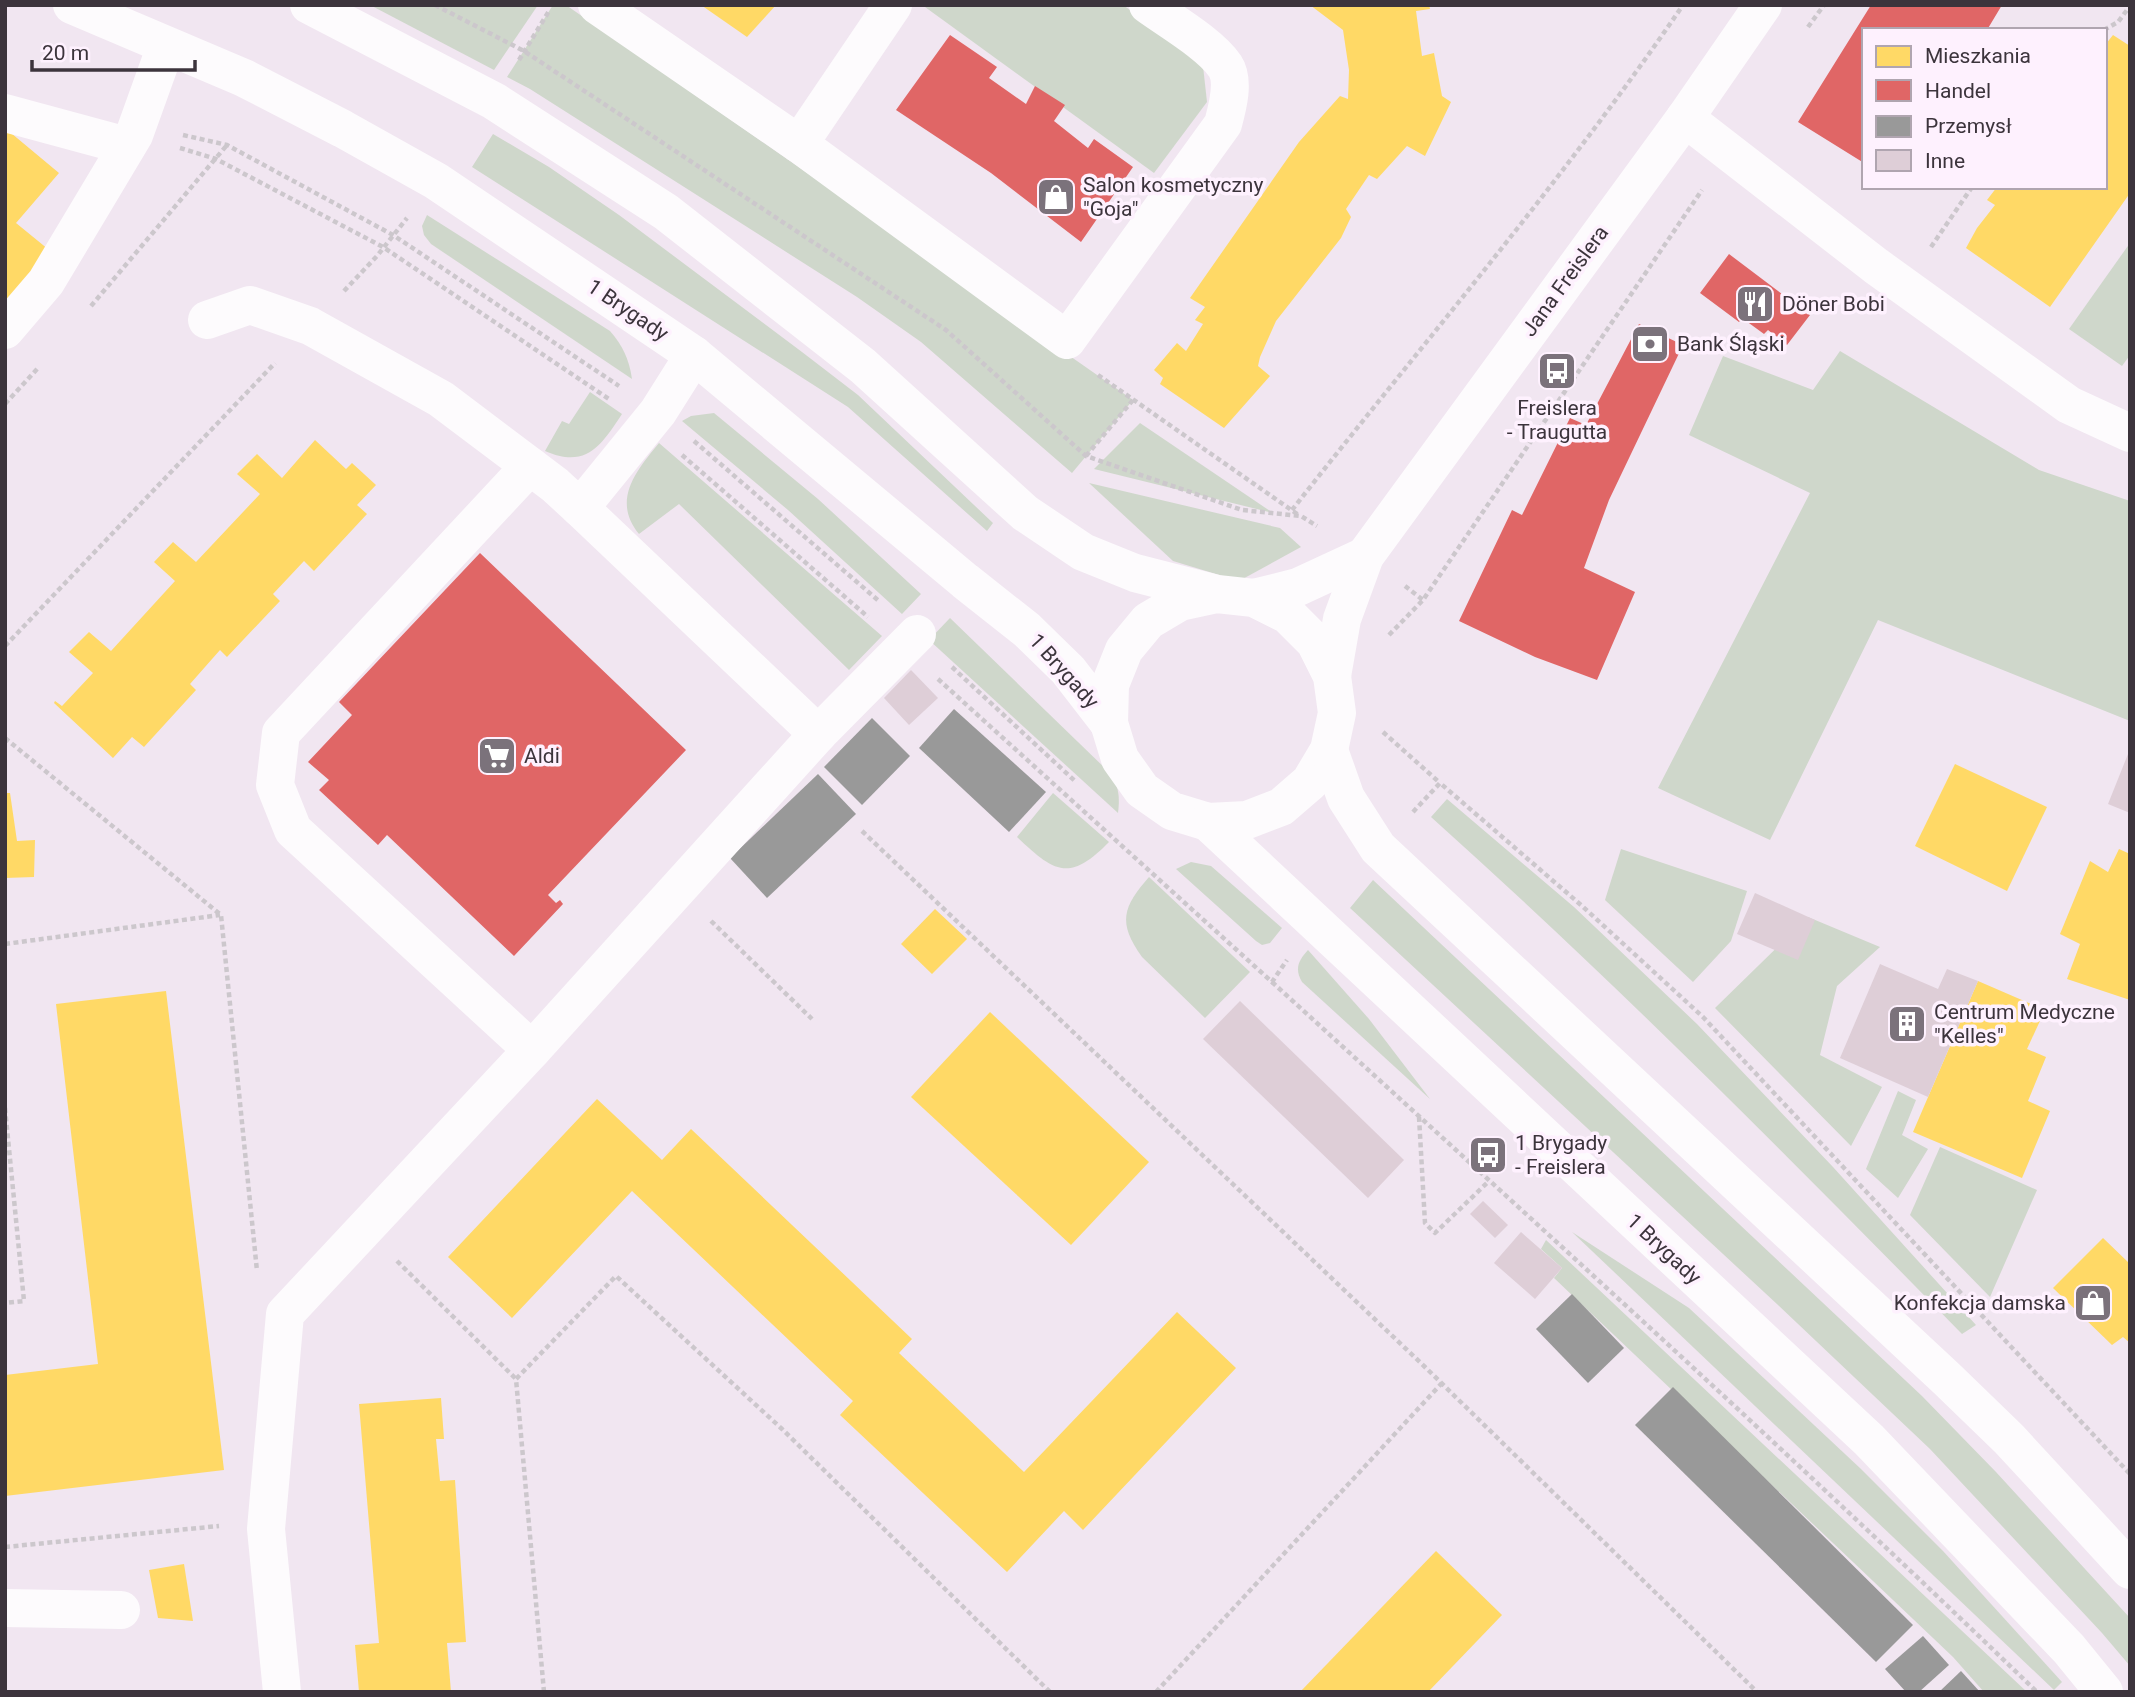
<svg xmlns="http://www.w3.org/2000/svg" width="2135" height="1697" font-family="Roboto,sans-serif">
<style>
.green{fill:#cfd7cb}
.homes{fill:#ffd966}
.shops{fill:#e06666}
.industry{fill:#999}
.building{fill:#deced7}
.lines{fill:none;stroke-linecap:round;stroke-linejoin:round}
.path{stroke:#ccc7cc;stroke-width:4.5;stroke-dasharray:5 3.5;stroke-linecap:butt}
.minor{stroke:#fdfbfd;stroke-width:38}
.labels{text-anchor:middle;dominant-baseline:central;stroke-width:7;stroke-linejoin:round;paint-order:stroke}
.poi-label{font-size:21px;fill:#3c343c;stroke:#fef1fe;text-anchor:start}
.street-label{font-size:21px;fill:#3c343c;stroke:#fef1fe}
</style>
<rect width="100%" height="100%" fill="#f1e6f1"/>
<g class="green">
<path d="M370 5H538L494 70Z"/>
<path d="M553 5H566L1133 400 1072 473 921 342 857 297 530 89 507 77Z"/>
<path d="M927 5H1123L1154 27 1203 66 1207 102 1154 173 925 7Z"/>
<path d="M493 134 549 167 619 215 802 352 858 395 993 523 987 531 848 407 472 167Z"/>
<path d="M427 215 610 331C623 346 629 359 632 379L431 244 424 235 422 226Z"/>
<path d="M2130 243V355L2122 366 2069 329Z"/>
<path d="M1840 351 2039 470 2130 501V721L1878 620 1770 840 1658 788 1810 493 1689 435 1723 356 1813 390Z"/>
<path d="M590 392 622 414C601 446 586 469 545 451L562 421 569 424Z"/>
<path d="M714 413 818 499 921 594 902 614 788 510 682 421 691 416Z"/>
<path d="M1140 423 1273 513 1094 469Z"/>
<path d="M659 443 882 636 849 670 679 504 639 534C611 500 637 470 659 443Z"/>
<path d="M1089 483 1280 528 1301 547 1239 581 1173 561Z"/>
<path d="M950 618 1109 772C1119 786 1120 796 1118 813L929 640Z"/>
<path d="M1053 793 1109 842C1069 883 1054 872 1017 837Z"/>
<path d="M1447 799 1574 907 1697 1024 1833 1167 1976 1325 1962 1334C1789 1157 1615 982 1431 817Z"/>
<path d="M1621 849 1747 891 1731 941 1693 982 1605 900Z"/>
<path d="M1191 862 1211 866 1282 928 1270 943 1262 945 1256 941 1176 869Z"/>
<path d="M1149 877 1250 972 1205 1018 1142 957C1117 922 1123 907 1149 877Z"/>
<path d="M1373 880 1922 1396 1996 1472 2130 1618V1666L2102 1633 1930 1449 1778 1305 1350 908Z"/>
<path d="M1808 917 1880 947 1837 986 1820 1055 1882 1087 1851 1146 1715 1008Z"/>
<path d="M1308 950 1369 1019 1430 1099 1302 982C1294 968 1299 960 1308 950Z"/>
<path d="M1898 1091 1916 1100 1902 1135 1928 1149 1898 1198 1866 1169Z"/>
<path d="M1940 1147 2037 1190 1990 1297 1910 1215Z"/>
<path d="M1572 1232 1689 1308 1861 1469 1943 1551 2062 1682 2054 1690Z"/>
<path d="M1546 1240 2027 1692H1984L1953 1657 1554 1278 1562 1268 1541 1249Z"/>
</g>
<g class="homes">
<path d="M701 5H776L747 37Z"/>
<path d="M1310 5H1429L1430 9 1416 11 1422 56 1434 53 1442 96 1451 102 1425 156 1407 146 1377 179 1369 175 1346 209 1351 217 1341 238 1276 321 1260 357 1258 366 1270 376 1224 428 1160 384 1163 378 1154 370 1177 343 1186 351 1203 324 1195 320 1205 307 1190 298 1299 142 1340 96 1348 99 1349 70 1343 30Z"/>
<path d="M2113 35 2130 46V193L2050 307 1966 248 1977 228 1995 205 1987 200 1997 187H2105V45Z"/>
<path d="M5 128 59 173 16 223 54 254 5 308Z"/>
<path d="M315 440 346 469 352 463 376 485 357 505 367 514 314 571 304 561 273 594 280 601 227 657 220 650 190 684 196 690 144 747 132 737 113 758 54 703 55 701 62 706 93 673 69 652 89 632 111 651 175 581 154 562 173 542 196 562 260 494 237 474 257 454 282 478Z"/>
<path d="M1955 764 2047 807 2007 891 1915 846Z"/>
<path d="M5 793H10L17 841 35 840 34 877 5 878Z"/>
<path d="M2119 849 2130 854V1000L2067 979 2080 944 2060 934 2090 861 2108 872Z"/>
<path d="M935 909 967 939 932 974 901 944Z"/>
<path d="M1978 981 2045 1010 2027 1049 2046 1057 2028 1101 2050 1111 2022 1178 1913 1132Z"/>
<path d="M166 991 224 1470 5 1496V1375L98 1364 56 1004Z"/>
<path d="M990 1012 1149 1162 1071 1245 911 1097Z"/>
<path d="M597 1099 662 1160 691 1129 912 1339 899 1353 1024 1472 1177 1312 1236 1368 1083 1530 1064 1511 1007 1572 840 1415 853 1401 632 1191 512 1318 448 1257Z"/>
<path d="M2103 1238 2130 1264V1343L2123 1337 2112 1345 2053 1288Z"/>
<path d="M441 1398 444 1439H436L440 1481 455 1480 466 1642 447 1643 451 1692H359L355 1645 379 1643 359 1404Z"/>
<path d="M1436 1551 1502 1615 1428 1692H1300Z"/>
<path d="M184 1564 193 1621 158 1618 149 1570Z"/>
</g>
<g class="shops">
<path d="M1871 5H2002L1987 30H1864V163L1798 122Z"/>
<path d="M950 35 997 67 989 78 1026 104 1035 86 1065 105 1054 121 1088 148 1094 139 1133 167 1081 242 991 173 896 110Z"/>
<path d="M1729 254 1810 315 1787 345 1768 330 1764 334 1742 318 1739 322 1700 293Z"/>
<path d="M1639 324 1683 345 1609 500 1584 568 1635 592 1597 680 1535 657 1459 621 1512 510 1522 515 1570 418 1586 425Z"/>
<path d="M480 553 686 750 548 895 556 903 560 900 563 904 514 956 387 835 378 845 319 790 329 780 308 762 352 715 339 702Z"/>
</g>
<g class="industry">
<path d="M954 709 1046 792 1009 832 919 748Z"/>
<path d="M872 718 910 756 862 805 824 767Z"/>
<path d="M818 774 856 814 767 898 730 858Z"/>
<path d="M1572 1294 1624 1348 1588 1383 1536 1329Z"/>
<path d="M1673 1387 1913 1625 1876 1662 1635 1425Z"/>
<path d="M1923 1636 1949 1665 1919 1692H1906L1885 1669Z"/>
<path d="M1961 1671 1980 1692H1939Z"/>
</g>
<g class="building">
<path d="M911 670 938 698 909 725 884 698Z"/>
<path d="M2130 749V813L2108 804Z"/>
<path d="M1755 893 1815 920 1798 960 1737 934Z"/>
<path d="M1880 964 1938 989 1947 969 1978 981 1928 1097 1840 1058Z"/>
<path d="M1240 1001 1404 1160 1368 1198 1203 1039Z"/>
<path d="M1483 1201 1508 1225 1495 1238 1470 1214Z"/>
<path d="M1521 1232 1562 1268 1535 1299 1494 1263Z"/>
</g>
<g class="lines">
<g class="path">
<path d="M435 5 524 51 946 330 1086 456 1242 510 1301 516 1317 526"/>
<path d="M1808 27 1824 5"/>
<path d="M2104 30 2118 22 2130 6"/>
<path d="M519 60 549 11"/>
<path d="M183 135 227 145 393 235 619 386"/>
<path d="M180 148 216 159 383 247 609 399"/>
<path d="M1931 247 1972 187"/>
<path d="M344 291 377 256 407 218"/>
<path d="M91 306 227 145"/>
<path d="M1098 375 1300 516"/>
<path d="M5 404 38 368"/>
<path d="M694 441 880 602"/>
<path d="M682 455 868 617"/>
<path d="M1086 456 1133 400"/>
<path d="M1292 510C1423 343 1563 181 1683 5"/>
<path d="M1405 586 1423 600"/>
<path d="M1389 635 1423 600 1702 190"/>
<path d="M5 646 275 363"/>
<path d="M952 667 1076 782"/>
<path d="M938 679 1272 982 1287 960"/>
<path d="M1383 732 1440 783"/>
<path d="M5 738 221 915 257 1271"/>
<path d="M1413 812 1440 783 1581 905 1703 1017 2130 1474"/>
<path d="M862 831 1425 1367 1757 1692"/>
<path d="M711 921 812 1019"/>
<path d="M5 944 220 915"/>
<path d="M1272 982C1529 1217 1787 1450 2037 1692"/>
<path d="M5 1108 24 1301 5 1303"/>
<path d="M1419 1117 1425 1223 1435 1233 1489 1181"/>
<path d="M397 1261 516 1379"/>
<path d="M5 1547 219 1526"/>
<path d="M544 1692 516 1379 616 1276 782 1429 1050 1692"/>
<path d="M1156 1692 1442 1383"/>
</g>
<g class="minor">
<path d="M72 5 244 78 343 129 436 181 694 355 965 581 1027 630 1068 670 1109 723"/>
<path d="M309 5 494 101 666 212 863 366 1025 513 1083 552 1135 573 1217 594 1254 598 1288 615 1315 642 1332 676 1337 713 1329 750 1310 782 1281 807 1247 820 1208 822 1172 811 1142 790 1120 759 1109 723 1110 685 1124 650 1148 621 1180 602 1217 594"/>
<path d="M597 5 799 144 1067 340 1223 124C1227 109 1235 81 1225 66 1210 44 1170 21 1148 5"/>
<path d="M5 113 127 146"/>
<path d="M1685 118 1876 266 2069 405 2130 433"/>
<path d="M799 144 893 5"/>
<path d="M207 320 250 305 310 326 441 399 555 485 580 508"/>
<path d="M5 330 46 282 134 135 166 46"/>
<path d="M530 466 281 733 275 785 293 830 532 1050"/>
<path d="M1254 598 1298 587 1365 556"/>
<path d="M1332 676 1342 619 1365 556 1685 118 1763 5"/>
<path d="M818 734 917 634"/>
<path d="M1329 750 1346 798 1378 848 1947 1379 2009 1439 2130 1570"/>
<path d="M1208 822 1869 1440 2069 1649 2104 1692"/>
<path d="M5 1608 121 1610"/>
<path d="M282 1692 266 1529 285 1314 532 1050 818 734 580 508 658 412 694 355"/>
</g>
</g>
<defs>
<symbol id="shop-square" viewBox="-11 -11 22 22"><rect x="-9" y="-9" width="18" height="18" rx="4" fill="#7b727b" stroke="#fef1fe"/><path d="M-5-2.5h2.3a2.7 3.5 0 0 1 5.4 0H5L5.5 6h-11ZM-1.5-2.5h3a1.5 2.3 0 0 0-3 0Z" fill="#fff"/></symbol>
<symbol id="restaurant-square" viewBox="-11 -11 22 22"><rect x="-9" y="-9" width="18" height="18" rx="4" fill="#7b727b" stroke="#fef1fe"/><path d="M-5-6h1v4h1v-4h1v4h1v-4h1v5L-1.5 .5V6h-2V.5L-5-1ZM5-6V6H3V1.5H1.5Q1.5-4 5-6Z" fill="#fff"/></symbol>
<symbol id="bank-square" viewBox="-11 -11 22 22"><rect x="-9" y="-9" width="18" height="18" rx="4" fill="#7b727b" stroke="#fef1fe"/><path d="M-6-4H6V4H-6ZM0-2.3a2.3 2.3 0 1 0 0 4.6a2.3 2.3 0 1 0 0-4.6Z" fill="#fff"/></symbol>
<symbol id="bus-square" viewBox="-11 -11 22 22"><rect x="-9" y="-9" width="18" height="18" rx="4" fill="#7b727b" stroke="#fef1fe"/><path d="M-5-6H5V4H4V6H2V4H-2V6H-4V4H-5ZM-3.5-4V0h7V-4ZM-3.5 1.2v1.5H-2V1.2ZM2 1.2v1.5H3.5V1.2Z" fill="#fff"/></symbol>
<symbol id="supermarket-square" viewBox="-11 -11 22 22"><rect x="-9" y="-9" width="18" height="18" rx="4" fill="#7b727b" stroke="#fef1fe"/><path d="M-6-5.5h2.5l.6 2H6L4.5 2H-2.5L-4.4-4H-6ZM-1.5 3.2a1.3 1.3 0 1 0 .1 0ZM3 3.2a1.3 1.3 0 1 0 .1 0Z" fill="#fff"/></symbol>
<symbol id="building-square" viewBox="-11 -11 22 22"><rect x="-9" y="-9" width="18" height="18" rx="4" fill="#7b727b" stroke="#fef1fe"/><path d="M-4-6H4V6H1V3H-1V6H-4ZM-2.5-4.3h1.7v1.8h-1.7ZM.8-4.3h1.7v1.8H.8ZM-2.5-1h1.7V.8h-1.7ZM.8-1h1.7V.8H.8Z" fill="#fff"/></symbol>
</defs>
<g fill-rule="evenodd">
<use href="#shop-square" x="1034" y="175" width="44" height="44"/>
<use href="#restaurant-square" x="1733" y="282" width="44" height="44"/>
<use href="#bank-square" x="1628" y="322" width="44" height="44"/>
<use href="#bus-square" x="1535" y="349" width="44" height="44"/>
<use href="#supermarket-square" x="475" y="734" width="44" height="44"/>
<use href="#building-square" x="1885" y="1002" width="44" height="44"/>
<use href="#bus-square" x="1466" y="1133" width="44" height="44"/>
<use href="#shop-square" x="2071" y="1281" width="44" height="44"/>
</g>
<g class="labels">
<g class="poi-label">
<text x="1083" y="185">Salon kosmetyczny<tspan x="1083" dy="24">"Goja"</tspan></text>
<text x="1782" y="304">Döner Bobi</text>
<text x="1677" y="344">Bank Śląski</text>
<text x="1557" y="408" text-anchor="middle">Freislera<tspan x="1557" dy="24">- Traugutta</tspan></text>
<text x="524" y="756">Aldi</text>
<text x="1934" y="1012">Centrum Medyczne<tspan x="1934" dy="24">"Kelles"</tspan></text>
<text x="1515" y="1143">1 Brygady<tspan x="1515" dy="24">- Freislera</tspan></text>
<text x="2066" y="1303" text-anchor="end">Konfekcja damska</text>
</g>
<g class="street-label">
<text transform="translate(1565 281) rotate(-54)">Jana Freislera</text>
<text transform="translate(628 310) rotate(34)">1 Brygady</text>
<text transform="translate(1064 671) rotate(48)">1 Brygady</text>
<text transform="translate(1664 1249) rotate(43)">1 Brygady</text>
</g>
</g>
<rect width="2135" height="1697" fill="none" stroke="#3c343c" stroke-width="14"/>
<rect x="1862" y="28" width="245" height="161" fill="#fef1fe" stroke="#b0a5b0" stroke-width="2"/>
<rect x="1876" y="46" width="35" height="21" fill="#ffd966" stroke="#b0a5b0" stroke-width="2"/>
<text x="1925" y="63" font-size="21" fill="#3c343c">Mieszkania</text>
<rect x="1876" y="80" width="35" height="21" fill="#e06666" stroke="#b0a5b0" stroke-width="2"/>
<text x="1925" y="98" font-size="21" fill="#3c343c">Handel</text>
<rect x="1876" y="116" width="35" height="21" fill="#999999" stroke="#b0a5b0" stroke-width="2"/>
<text x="1925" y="133" font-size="21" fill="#3c343c">Przemysł</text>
<rect x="1876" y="150" width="35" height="21" fill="#deced7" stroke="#b0a5b0" stroke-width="2"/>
<text x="1925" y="168" font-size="21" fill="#3c343c">Inne</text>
<path d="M32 60v10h163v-10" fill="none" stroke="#3c343c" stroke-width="3.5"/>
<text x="42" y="60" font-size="21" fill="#3c343c" stroke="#fef1fe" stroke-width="5" paint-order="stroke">20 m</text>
</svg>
